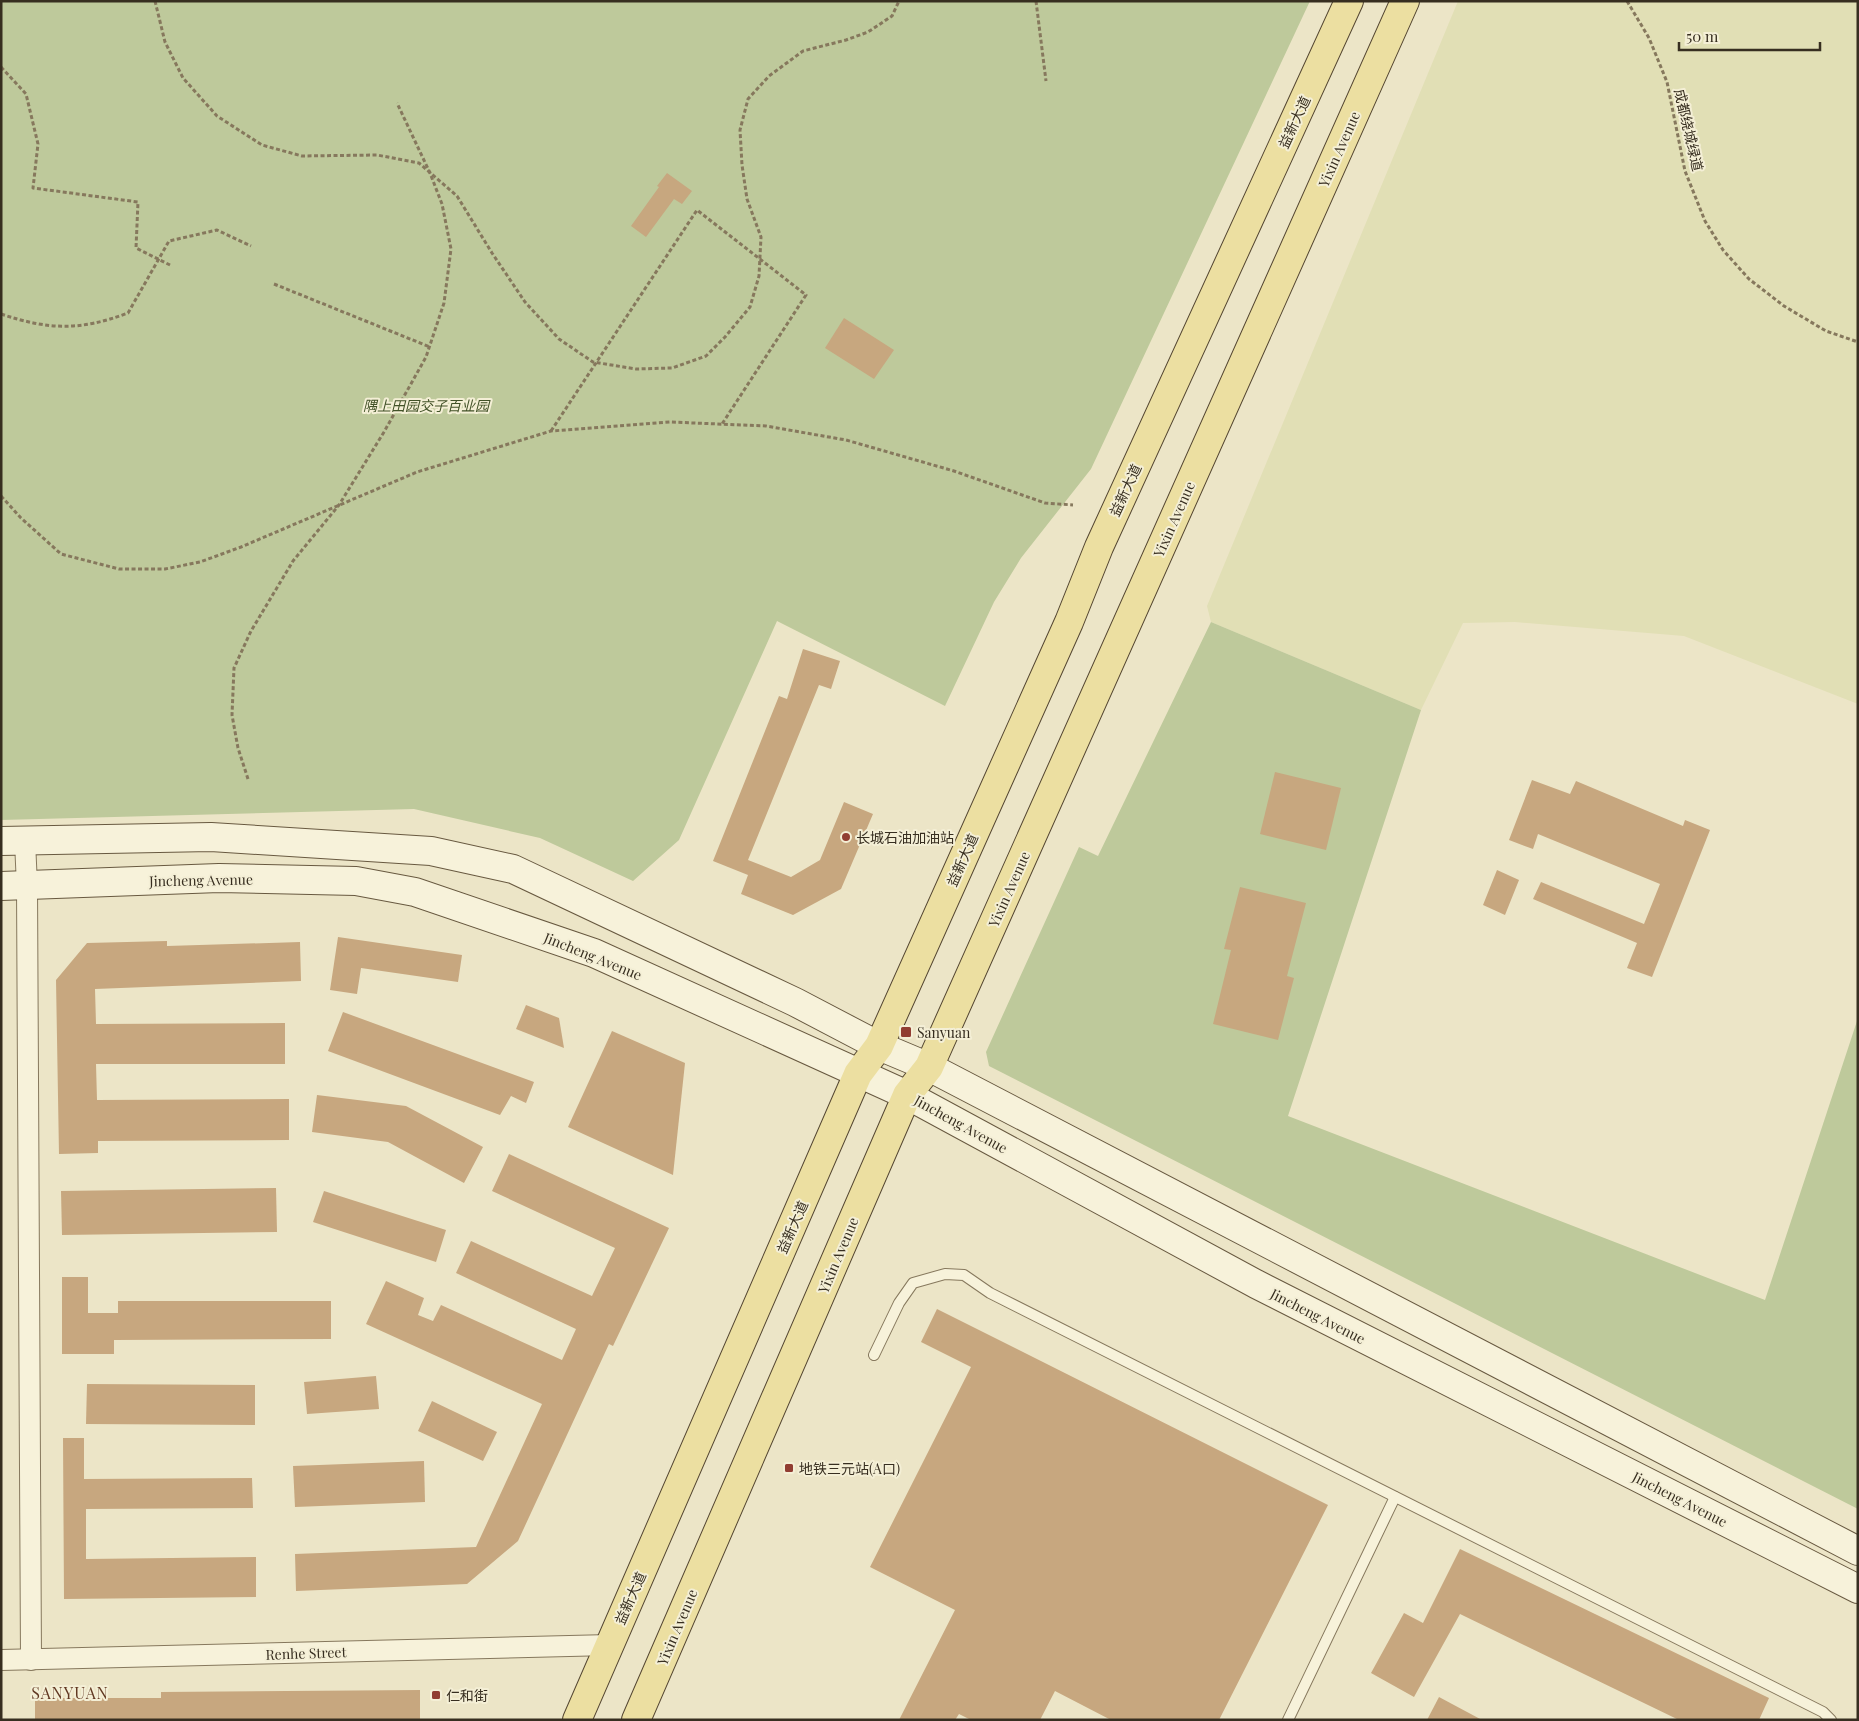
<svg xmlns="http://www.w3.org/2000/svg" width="1859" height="1721" font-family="'Playfair Display','Noto Sans SC',serif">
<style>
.farmland{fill:#e1dfb5}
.green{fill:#bec99b}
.building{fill:#c7a77f}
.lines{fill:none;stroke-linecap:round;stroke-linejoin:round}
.lane-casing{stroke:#86785d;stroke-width:12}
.street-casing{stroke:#86785d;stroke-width:22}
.secondary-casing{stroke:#685940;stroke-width:30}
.primary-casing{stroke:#544631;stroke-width:30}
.path{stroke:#86785d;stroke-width:3;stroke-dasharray:4 2.5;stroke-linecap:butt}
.lane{stroke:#f7f2da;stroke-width:10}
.street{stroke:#f7f2da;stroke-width:20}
.secondary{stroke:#f7f2da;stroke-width:28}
.primary{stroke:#ecdfa1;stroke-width:28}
.poi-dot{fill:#913d31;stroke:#f4efd6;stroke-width:2}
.labels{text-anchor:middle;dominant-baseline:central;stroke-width:4;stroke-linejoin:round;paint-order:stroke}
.street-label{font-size:14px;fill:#372e20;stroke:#f4efd6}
.park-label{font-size:14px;font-style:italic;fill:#425228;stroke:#f4efd6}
.poi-label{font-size:14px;fill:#372e20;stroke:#f4efd6;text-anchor:start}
.quarter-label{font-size:16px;letter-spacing:1px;fill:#613822;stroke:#f4efd6}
</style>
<rect width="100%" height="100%" fill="#ece5c7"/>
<path class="farmland" d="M1458 1H1858V704L1684 636 1515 622 1463 623 1421 710 1211 622 1207 606Z"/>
<g class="green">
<path d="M1 1H1310L1091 469 1021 558 994 602 945 706 777 621 679 840 633 881 540 838 414 809 1 820Z"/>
<path d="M1211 622 1421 710 1288 1116 1765 1300 1858 1018V1509L989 1066 986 1052 1079 847 1098 856Z"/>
</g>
<g class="building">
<path d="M667 173 692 191 682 204 674 199 646 237 631 226 659 187 657 186Z"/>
<path d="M844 318 894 350 874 379 825 348Z"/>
<path d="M803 649 840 661 831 689 819 685 748 860 791 877 820 860 844 802 873 814 841 889 793 915 741 894 748 875 713 861 779 696 787 699Z"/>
<path d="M1275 772 1341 788 1326 850 1260 834Z"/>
<path d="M1532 780 1570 794 1576 781 1683 826 1685 820 1710 830 1652 977 1627 968 1637 943 1533 899 1541 882 1644 924 1660 884 1538 834 1533 849 1509 840Z"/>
<path d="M1497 870 1519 880 1505 915 1483 905Z"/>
<path d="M1240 887 1306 903 1287 976 1294 978 1278 1040 1213 1024 1231 950 1224 949Z"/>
<path d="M338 937 462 955 458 982 361 968 357 994 330 990Z"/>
<path d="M167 941V946L300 942 301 981 95 989 96 1024 285 1023V1064H96L97 1100 289 1099V1140L98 1141V1153L59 1154 56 980 87 943Z"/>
<path d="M526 1005 559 1018 564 1048 516 1029Z"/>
<path d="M343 1012 534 1082 526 1103 511 1096 500 1115 328 1051Z"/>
<path d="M612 1031 685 1063 673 1175 568 1127Z"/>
<path d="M317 1095 406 1106 483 1147 464 1183 388 1142 312 1132Z"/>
<path d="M509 1154 669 1228 613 1346 609 1344 518 1541 467 1584 296 1591 295 1554 476 1547 542 1404 366 1324 386 1281 424 1298 418 1315 433 1321 441 1305 562 1360 576 1329 456 1273 471 1241 592 1296 615 1248 492 1191Z"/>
<path d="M276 1188 277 1232 62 1235 61 1191Z"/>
<path d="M324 1191 446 1230 436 1262 313 1222Z"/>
<path d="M62 1277H88V1313H118V1301H331V1339L114 1340V1354H62Z"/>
<path d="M937 1309 1328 1505 1219 1720H1111L1055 1691 1040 1720H971L959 1714 955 1720H899L955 1610 870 1567 971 1367 921 1342Z"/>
<path d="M376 1376 379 1409 307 1414 304 1382Z"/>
<path d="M87 1384 255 1385V1425L86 1424Z"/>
<path d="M432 1401 497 1432 483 1461 418 1431Z"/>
<path d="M63 1438H84V1479L252 1478 253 1508 86 1509V1559L256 1557V1597L64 1599Z"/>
<path d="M424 1461 425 1502 295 1507 293 1466Z"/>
<path d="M1460 1549 1769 1698 1759 1720H1679L1460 1614 1414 1697 1371 1673 1404 1613 1423 1623Z"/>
<path d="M420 1690V1720H35V1698H161V1692Z"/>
<path d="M1439 1697 1482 1720H1427Z"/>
</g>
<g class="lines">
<defs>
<g id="lane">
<path d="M874 1355 899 1303 913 1283 945 1274 964 1275 990 1293 1823 1712 1831 1720"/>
<path d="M1288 1720 1395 1497"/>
</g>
<g id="street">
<path d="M25 841 27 886 31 1660"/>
<path d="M1 1660 610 1645"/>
</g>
<g id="secondary">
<path d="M1 841 211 837 431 851 513 869 795 1002 879 1046 929 1067 1858 1551"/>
<path d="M1 886 219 878 356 881 415 892 594 953 907 1095 1256 1284 1858 1589"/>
</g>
<g id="primary">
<path d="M577 1720 858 1074 879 1046 1069 622 1099 547 1349 1"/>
<path d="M636 1720 907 1095 929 1067 1405 1"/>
</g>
</defs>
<use href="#lane" class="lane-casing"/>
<use href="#street" class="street-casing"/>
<use href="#secondary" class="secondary-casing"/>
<use href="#primary" class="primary-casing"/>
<g class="path">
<path d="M155 1 165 42 183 78 217 116 262 145 302 156 377 155 419 163 457 196 492 253 525 302 559 339 593 362 636 369 672 368 706 356 725 337 750 307 759 276 761 237 747 199 742 165 740 130 748 99 769 76 803 51 846 40 868 32 892 16 899 1"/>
<path d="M1036 1 1046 81"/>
<path d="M1627 1 1649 38 1667 82 1685 171 1705 221 1723 250 1749 279 1784 306 1826 331 1858 342"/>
<path d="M1 67 26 94 38 144 33 188 138 202 136 248 172 266"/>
<path d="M274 284 430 347"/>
<path d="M1 314C49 330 80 331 128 313L169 241 217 230 251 246"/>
<path d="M551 431 697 210 806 295 722 424"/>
<path d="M1 496 21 518 61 554 119 569H165L200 562 241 547 417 472 551 431 670 422 766 426 846 440 954 471 1045 503 1073 505"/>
<path d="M248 779 238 748 232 715 234 668 251 631 293 561 339 505 384 432 426 357 444 303 451 249 442 204 430 173 397 103"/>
</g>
<use href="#lane" class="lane"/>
<use href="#street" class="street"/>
<use href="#secondary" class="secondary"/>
<use href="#primary" class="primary"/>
</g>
<g class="poi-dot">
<circle cx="846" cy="837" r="5"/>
<rect x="900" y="1026" width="12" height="12" rx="2.5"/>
<rect x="784" y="1463" width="10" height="10" rx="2.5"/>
<rect x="431" y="1690" width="10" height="10" rx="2.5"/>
</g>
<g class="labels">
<g class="street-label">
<text transform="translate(1294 122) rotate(-65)">益新大道</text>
<text transform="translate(1689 130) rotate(77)">成都绕城绿道</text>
<text transform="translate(1339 149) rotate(-66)">Yixin Avenue</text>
<text transform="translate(1125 490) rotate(-65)">益新大道</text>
<text transform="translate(1174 519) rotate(-66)">Yixin Avenue</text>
<text transform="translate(962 860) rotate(-66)">益新大道</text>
<text transform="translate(201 880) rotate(-1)">Jincheng Avenue</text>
<text transform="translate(1009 889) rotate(-66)">Yixin Avenue</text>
<text transform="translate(593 956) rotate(22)">Jincheng Avenue</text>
<text transform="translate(961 1124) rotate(29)">Jincheng Avenue</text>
<text transform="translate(792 1227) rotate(-66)">益新大道</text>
<text transform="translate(838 1255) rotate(-67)">Yixin Avenue</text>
<text transform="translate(1318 1316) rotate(27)">Jincheng Avenue</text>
<text transform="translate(1680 1499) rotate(27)">Jincheng Avenue</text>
<text transform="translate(630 1598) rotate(-66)">益新大道</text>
<text transform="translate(677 1627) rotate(-67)">Yixin Avenue</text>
<text transform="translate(306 1653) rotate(-2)">Renhe Street</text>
</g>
<g class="park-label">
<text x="426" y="405">隅上田园交子百业园</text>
</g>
<g class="poi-label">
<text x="856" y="837">长城石油加油站</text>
<text x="917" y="1032">Sanyuan</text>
<text x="799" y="1468">地铁三元站(A口)</text>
<text x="446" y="1695">仁和街</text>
</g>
<g class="quarter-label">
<text x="70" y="1692">SANYUAN</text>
</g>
</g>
<rect width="1859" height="1721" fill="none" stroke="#372e20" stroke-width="5"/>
<path d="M1679 42v8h141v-8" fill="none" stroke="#372e20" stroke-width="2.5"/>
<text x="1686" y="42" font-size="15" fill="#372e20" stroke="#f4efd6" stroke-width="4" paint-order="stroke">50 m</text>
</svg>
